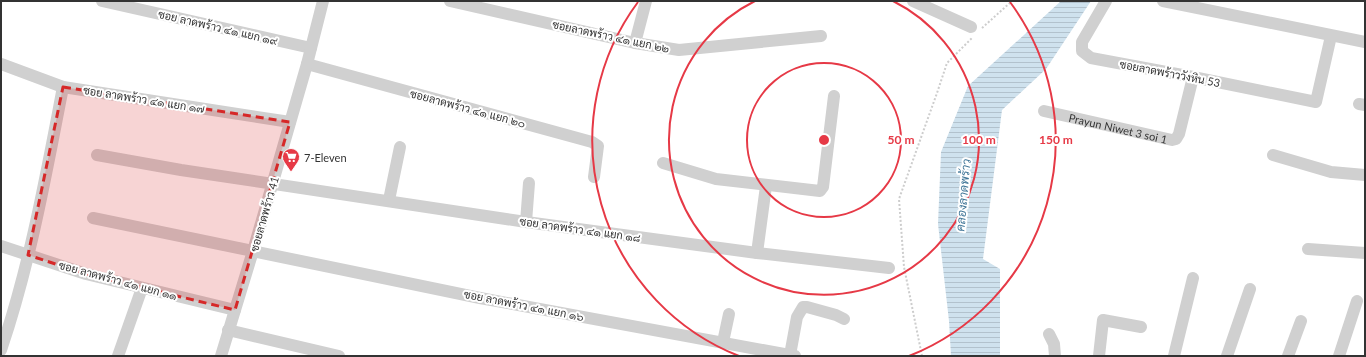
<svg xmlns="http://www.w3.org/2000/svg" width="1366" height="357" font-family="Lato,Sarabun,sans-serif">
<style>
.water{fill:url(#water-rules)}
.lines{fill:none;stroke-linecap:round;stroke-linejoin:round}
.path{stroke:#cdcdcd;stroke-width:2;stroke-dasharray:2 2;stroke-linecap:butt}
.minor{stroke:#d0d0d0;stroke-width:12}
.marked{fill:#d62828;fill-opacity:0.2;stroke:#d62828;stroke-width:3;stroke-dasharray:8 5;stroke-linejoin:round}
.ring{fill:none;stroke:#e63946;stroke-width:2}
.labels{text-anchor:middle;dominant-baseline:central;stroke-width:4;stroke-linejoin:round;paint-order:stroke}
.street-label{font-size:11px;fill:#333;stroke:#fff}
.poi-label{font-size:11px;fill:#333;stroke:#fff;text-anchor:start}
.water-label{font-size:12px;font-style:italic;fill:#3f7597;stroke:#fff}
.centre{fill:#e63946;stroke:#fff;stroke-width:2}
.ring-label{font-size:12px;text-anchor:middle;font-weight:bold;fill:#e63946;stroke:#fff;stroke-width:4;stroke-linejoin:round;paint-order:stroke}
</style>
<defs>
<pattern id="water-rules" width="6" height="5" patternUnits="userSpaceOnUse"><rect width="6" height="5" fill="#cfe2ee"/><path d="M0 2.5h6" fill="none" stroke="#b2c2cd"/></pattern>
</defs>
<rect width="100%" height="100%" fill="#fff"/>
<path class="water" d="M1061 1H1091L1046 69 1002 110 983 259 1000 269V356H951L949 321 938 224 941 152 968 86Z"/>
<g class="lines">
<g class="path">
<path d="M982 28 1012 1"/>
<path d="M922 356 904 267 899 199 937 93 947 63 972 38"/>
</g>
<g class="minor">
<path d="M102 1 311 48"/>
<path d="M450 1 635 43 679 50 821 36"/>
<path d="M913 1 971 27"/>
<path d="M1106 1 1082 42V51L1091 58 1193 77 1316 102 1331 36"/>
<path d="M1163 1 1365 42"/>
<path d="M635 43 646 1"/>
<path d="M1 64 63 87 290 122"/>
<path d="M307 64 592 142 598 146 594 177"/>
<path d="M1359 104 1365 105"/>
<path id="s1" d="M1044 111 1172 140 1176 139 1179 134 1193 77"/>
<path d="M97 155 181 170 526 222 757 253 889 268"/>
<path d="M1273 155 1331 172 1365 175"/>
<path d="M663 163 716 179 820 191 823 187 834 96"/>
<path d="M389 200 400 147"/>
<path d="M93 218 480 298 795 356"/>
<path d="M526 222 529 183"/>
<path d="M1 246 86 274 235 310"/>
<path d="M1308 249 1365 253"/>
<path d="M757 253 766 186"/>
<path d="M228 330 339 356"/>
<path d="M1049 334 1054 344 1055 356"/>
<path d="M723 342 729 314"/>
<path d="M1 350C30 265 46 175 63 87"/>
<path d="M790 355 797 317 803 307H807L836 315 844 319"/>
<path d="M118 356 142 288"/>
<path d="M221 356 253 251 307 64 323 1"/>
<path d="M1099 356 1103 320 1141 327"/>
<path d="M1174 356 1193 278"/>
<path d="M1227 356 1250 289"/>
<path d="M1288 356 1301 321"/>
<path d="M1339 356 1357 301"/>
</g>
</g>
<path class="marked" d="M63 87 290 122 235 310 86 274 28 255Z"/>
<g class="ring">
<circle cx="824" cy="140" r="77"/>
<path d="M893 1A155 155 0 1 1 755 1"/>
<path d="M739 356A232 232 0 0 1 638 2M1010 2A232 232 0 0 1 909 356"/>
</g>
<defs>
<symbol id="supermarket-pin" viewBox="-11 -11 22 30"><path d="M0 17L-7.5 6A9.5 9.5 0 1 1 7.5 6Z" fill="#e63946" stroke="#fff"/><path d="M-6-5.5h2.5l.6 2H6L4.5 2H-2.5L-4.4-4H-6ZM-1.5 3.2a1.3 1.3 0 1 0 .1 0ZM3 3.2a1.3 1.3 0 1 0 .1 0Z" fill="#fff"/></symbol>
</defs>
<g fill-rule="evenodd">
<use href="#supermarket-pin" x="281" y="147" width="20" height="27"/>
</g>
<g class="labels">
<g class="street-label">
<text transform="translate(218 27) rotate(13)">ซอย ลาดพร้าว ๔๑ แยก ๑๙</text>
<text transform="translate(611 36) rotate(12)">ซอยลาดพร้าว ๔๑ แยก ๒๒</text>
<text transform="translate(1170 73) rotate(11)">ซอยลาดพร้าววังหิน 53</text>
<text transform="translate(144 99) rotate(9)">ซอย ลาดพร้าว ๔๑ แยก ๑๗</text>
<text transform="translate(468 108) rotate(15)">ซอยลาดพร้าว ๔๑ แยก ๒๐</text>
<text stroke="none"><textPath href="#s1" startOffset="76">Prayun Niwet 3 soi 1</textPath></text>
<text transform="translate(264 214) rotate(-74)">ซอยลาดพร้าว 41</text>
<text transform="translate(580 229) rotate(8)">ซอย ลาดพร้าว ๔๑ แยก ๑๘</text>
<text transform="translate(118 280) rotate(15)">ซอย ลาดพร้าว ๔๑ แยก ๑๑</text>
<text transform="translate(524 305) rotate(11)">ซอย ลาดพร้าว ๔๑ แยก ๑๖</text>
</g>
<g class="poi-label">
<text x="304" y="157">7-Eleven</text>
</g>
<g class="water-label">
<text transform="translate(963 195) rotate(-85)">คลองลาดพร้าว</text>
</g>
</g>
<circle cx="824" cy="140" r="6" class="centre"/>
<g class="ring-label">
<text x="901" y="144">50 m</text>
<text x="979" y="144">100 m</text>
<text x="1056" y="144">150 m</text>
</g>
<rect width="1366" height="357" fill="none" stroke="#333333" stroke-width="4"/>
</svg>
